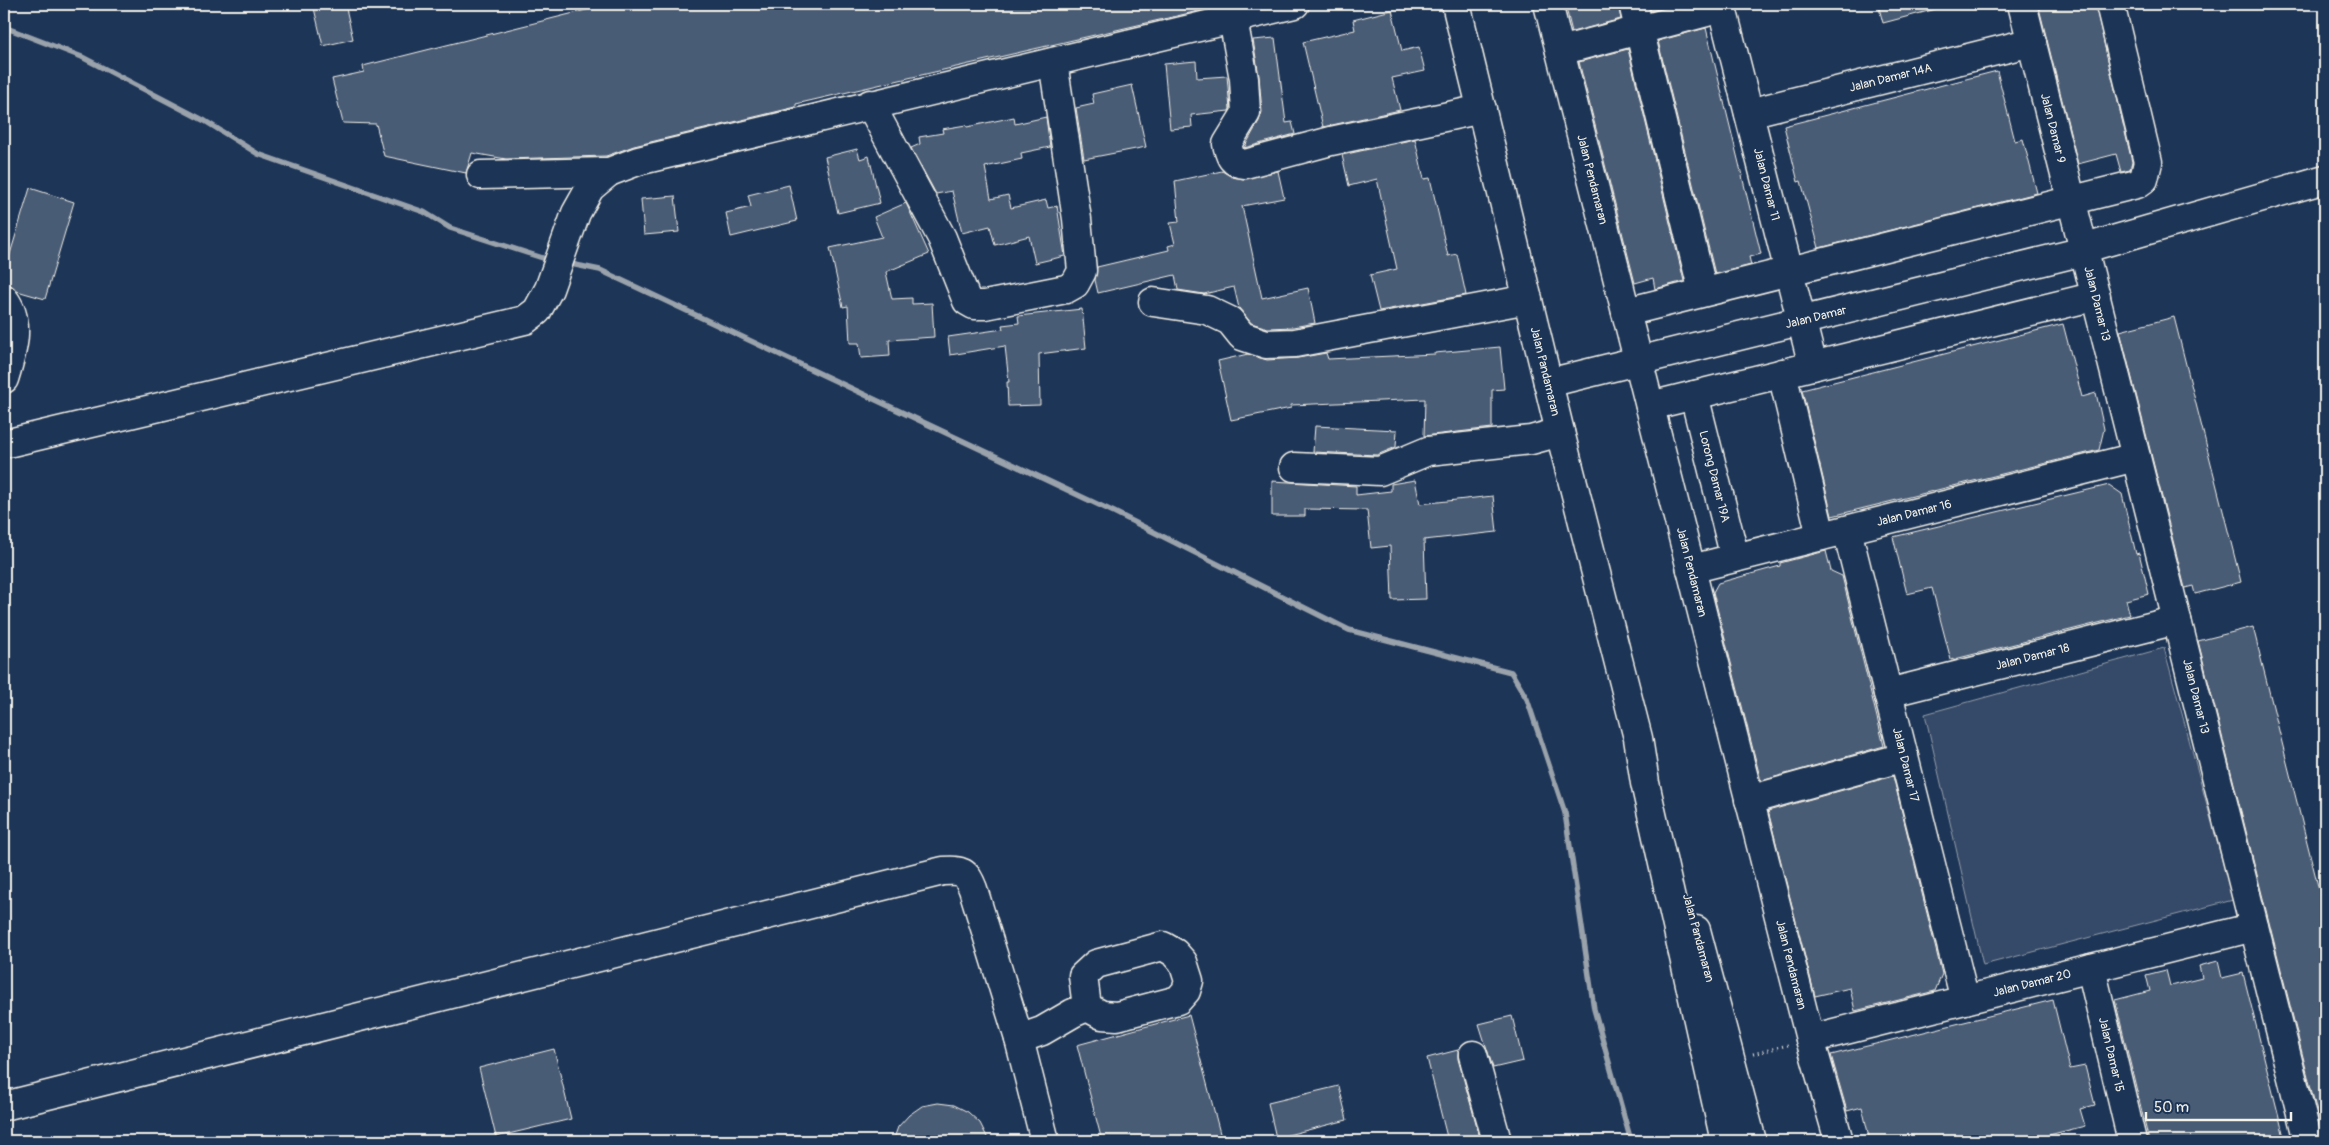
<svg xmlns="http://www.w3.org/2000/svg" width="2329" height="1145" font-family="Pangolin,sans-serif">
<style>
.green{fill:#354a67;stroke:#949ea8}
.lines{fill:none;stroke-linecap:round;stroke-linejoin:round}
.stream{stroke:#9aa2ab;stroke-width:5.5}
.building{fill:#485b74;stroke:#f4f1e8}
.minor-casing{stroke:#f4f1e8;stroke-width:31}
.major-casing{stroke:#f4f1e8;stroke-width:31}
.path{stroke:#f4f1e8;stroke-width:3;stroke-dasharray:1 4;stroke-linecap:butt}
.minor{stroke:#1d3557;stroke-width:28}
.major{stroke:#1d3557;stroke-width:28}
.labels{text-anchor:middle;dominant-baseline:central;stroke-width:4;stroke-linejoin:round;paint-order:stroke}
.street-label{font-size:12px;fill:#f4f1e8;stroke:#1d3557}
</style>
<rect width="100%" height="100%" fill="#1d3557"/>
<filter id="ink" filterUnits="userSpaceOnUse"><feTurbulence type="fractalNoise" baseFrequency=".02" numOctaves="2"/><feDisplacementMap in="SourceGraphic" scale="10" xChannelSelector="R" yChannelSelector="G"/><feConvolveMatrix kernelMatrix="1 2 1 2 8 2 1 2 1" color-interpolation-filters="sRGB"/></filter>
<g filter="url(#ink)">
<path class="green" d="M2164 648 2233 900 1983 965 1925 714Z"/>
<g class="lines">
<g class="stream">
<path d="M4 27 82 57 205 121 258 154 424 212 450 228 552 261"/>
<path d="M566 263 600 270 1114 512 1349 630 1511 672 1527 699 1565 813 1594 1009 1631 1141"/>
</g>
</g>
<g class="building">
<path d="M313 4H345L353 39 323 46Z"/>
<path d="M610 4H1207V9L796 104V107L634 146 606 156 506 159 472 153 466 173 384 156 376 124 343 123 332 79 364 72 363 66Z"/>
<path d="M1565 4H1618L1621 19 1572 32Z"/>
<path d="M1649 4H1677L1651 11Z"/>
<path d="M1878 4H1935L1936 9 1883 23Z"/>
<path d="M2038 4H2095L2132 162 2130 170 2121 172 2116 154 2078 164Z"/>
<path d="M1392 10 1402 51 1419 47 1425 71 1392 78 1400 110 1323 127 1303 42 1355 30 1353 20Z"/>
<path d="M1706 28 1761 254 1749 257 1751 265 1715 274 1658 41Z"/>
<path d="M1275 38 1286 123 1292 122 1295 134 1244 148 1259 121 1262 112 1259 76 1253 40Z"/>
<path d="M1628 49 1684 281 1655 289 1653 278 1635 283 1579 62Z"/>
<path d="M1196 61 1197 78 1227 76 1230 109 1229 111 1191 115 1192 127 1170 129 1164 64Z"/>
<path d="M1997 71 2015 141 2023 139 2037 193 1819 248 1801 181 1798 182 1784 126Z"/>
<path d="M1132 85 1146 147 1084 159 1076 108 1094 104 1092 94Z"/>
<path d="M1014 117 1015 124 1046 117 1050 147 1021 153 1022 159 985 167 991 199 1008 195 1011 208 1046 200 1048 208 1057 206 1065 256 1035 263 1029 236 995 245 990 226 962 233 952 191 936 194 911 148 920 144 919 137 943 133 942 129 966 125 967 127Z"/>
<path d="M1415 139 1424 179 1430 178 1448 256 1457 254 1466 295 1379 311 1370 275 1397 269 1377 179 1349 186 1342 155Z"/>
<path d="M857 149 860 159 869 156 880 203 838 213 825 157Z"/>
<path d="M1222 171 1232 177 1243 179 1278 171 1284 198 1242 206 1262 298 1308 288 1315 323 1293 327 1268 328 1251 323 1239 308 1234 287 1204 294 1178 290 1175 275 1098 293 1095 280 1097 267 1169 250 1168 246 1175 244 1170 223 1179 222 1175 181Z"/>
<path d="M789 185 797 221 731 237 726 213 751 207 748 195Z"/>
<path d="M30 188 74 202 45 299 17 291 11 285 4 283V274Z"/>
<path d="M675 196 679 232 644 235 641 199Z"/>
<path d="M906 203 929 254 886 272 892 299 912 298V304L932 303 934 337 889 340 890 356 861 358 859 343H850L848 306 843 307 830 248 882 237 874 217Z"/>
<path d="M1082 309 1086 348 1039 354 1040 405 1008 406 1007 382H1009L1005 346 950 355 948 337 1003 329 1002 325 1019 323 1018 316Z"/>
<path d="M2174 317 2241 582 2195 594 2193 586 2185 588 2120 331Z"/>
<path d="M2063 324 2082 397 2096 393 2104 429 2099 450 1832 516 1802 390Z"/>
<path d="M1500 347 1504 389 1492 390V428L1424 436 1425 399 1291 405V408L1231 420 1218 361 1248 354 1267 360 1298 358 1326 353 1328 359 1435 354V353Z"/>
<path d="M1315 426 1397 430 1396 447 1377 455 1313 452Z"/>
<path d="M1415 480 1420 504 1493 496 1497 532 1424 540 1426 599 1392 600 1390 546 1371 548 1367 510 1305 509V516H1272V481L1356 486V495L1391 491V484Z"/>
<path d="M2109 485 2122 494 2136 554 2139 553 2149 594 2126 600 2130 615 1951 660 1932 588 1907 594 1893 537Z"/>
<path d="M1826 551 1831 571 1842 576 1884 746 1761 781 1713 592 1718 583 1780 566V563Z"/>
<path d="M2253 627 2325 914V1135L2323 1136 2198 641Z"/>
<path d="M1893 776 1942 974 1935 991 1855 1011 1850 988 1815 996 1768 811Z"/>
<path d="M2218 961 2222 978 2243 973 2285 1141H2149L2115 1000 2150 991 2146 975 2166 970 2170 986 2202 978 2199 966Z"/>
<path d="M2053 1000 2070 1069 2085 1066 2095 1105 2080 1109 2085 1126 2025 1141H1870L1862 1107 1847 1111 1831 1055Z"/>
<path d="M1189 1015 1222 1141H1102L1077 1045Z"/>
<path d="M1512 1016 1523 1061 1493 1068 1479 1024Z"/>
<path d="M554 1049 571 1119 496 1137 479 1068Z"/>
<path d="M1458 1050V1059L1481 1141H1448L1427 1058Z"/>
<path d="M1339 1086 1347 1120 1276 1138 1268 1103Z"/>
<path d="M938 1103 954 1105 968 1112 980 1123 989 1141H893L898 1127 909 1115 922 1106Z"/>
</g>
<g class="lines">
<defs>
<g id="minor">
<path id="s1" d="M1548 4 1810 1039 1839 1141"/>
<path d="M1633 4 1703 292"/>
<path id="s2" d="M1721 4 1813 366"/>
<path id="s3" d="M2022 4 2308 1141"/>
<path d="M1233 19 1244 79 1246 113 1227 144C1230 156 1231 163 1245 164L1331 141 1482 109"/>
<path d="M1560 51 1722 8"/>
<path d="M870 104 942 238 967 301 974 305H985L1066 289 1075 284 1082 271 1077 219 1053 62"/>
<path id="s4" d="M1749 113 2032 42"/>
<path d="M481 175 609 172"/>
<path d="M4 299C22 322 12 353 4 379"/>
<path d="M1153 302 1207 310 1230 321 1242 336 1266 344 1295 343 1528 299"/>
<path d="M1626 312 2137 184 2144 179 2148 162 2110 4"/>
<path d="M1782 373 1821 536"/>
<path id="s5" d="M1548 383 2084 251 2089 247 2325 179"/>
<path id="s6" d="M1694 395 1735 558"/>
<path d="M1650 406 2096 296"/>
<path d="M4 444 525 320 537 311 549 289 576 213 590 188 609 172 638 161 1295 4"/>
<path d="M1294 467 1380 471 1428 451 1531 440 1560 432"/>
<path id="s7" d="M1847 530 1965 1000"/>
<path id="s8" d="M1691 569 2136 457"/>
<path id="s9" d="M1888 693 2177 620"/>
<path d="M1749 800 1904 757"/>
<path id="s10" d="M2091 968 2132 1141"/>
<path d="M1019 1039 1042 1031 1073 1013 1087 1007 1083 976 1096 964 1163 946 1175 953 1183 962 1189 981 1186 991 1178 1000 1117 1016 1102 1015 1087 1007"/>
<path id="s11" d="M1810 1039 2254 927"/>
<path d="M1473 1055 1497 1141"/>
<path d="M4 1106 943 871C962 870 966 871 973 889L1019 1039 1045 1141"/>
</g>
<g id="major">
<path id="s12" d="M1456 4 1560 432 1638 738 1645 783 1725 1141"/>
<path d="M1696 930 1752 1141"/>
</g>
</defs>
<use href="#minor" class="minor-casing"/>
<use href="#major" class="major-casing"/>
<path class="path" d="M1753 1054 1788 1045"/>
<use href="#minor" class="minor"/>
<use href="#major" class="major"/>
</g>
</g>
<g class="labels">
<g class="street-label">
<text stroke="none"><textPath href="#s4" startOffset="146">Jalan Damar 14A</textPath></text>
<text stroke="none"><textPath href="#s3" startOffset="128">Jalan Damar 9</textPath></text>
<text stroke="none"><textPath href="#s1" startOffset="181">Jalan Pendamaran</textPath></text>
<text stroke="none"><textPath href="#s2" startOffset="186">Jalan Damar 11</textPath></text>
<text stroke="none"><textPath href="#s3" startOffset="309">Jalan Damar 13</textPath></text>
<text stroke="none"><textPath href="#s5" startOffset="276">Jalan Damar</textPath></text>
<text stroke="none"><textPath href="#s12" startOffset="378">Jalan Pandamaran</textPath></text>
<text stroke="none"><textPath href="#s6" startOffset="84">Lorong Damar 19A</textPath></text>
<text stroke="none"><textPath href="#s8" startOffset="230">Jalan Damar 16</textPath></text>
<text stroke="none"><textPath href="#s1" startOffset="586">Jalan Pendamaran</textPath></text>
<text stroke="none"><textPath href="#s9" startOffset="149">Jalan Damar 18</textPath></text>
<text stroke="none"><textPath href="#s3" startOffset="714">Jalan Damar 13</textPath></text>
<text stroke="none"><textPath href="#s7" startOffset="242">Jalan Damar 17</textPath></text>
<text transform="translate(1698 938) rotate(75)">Jalan Pandamaran</text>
<text stroke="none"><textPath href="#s1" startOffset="991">Jalan Pendamaran</textPath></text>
<text stroke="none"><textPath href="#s11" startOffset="229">Jalan Damar 20</textPath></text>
<text stroke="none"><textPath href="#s10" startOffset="89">Jalan Damar 15</textPath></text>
</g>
</g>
<rect width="2329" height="1145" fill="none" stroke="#1d3557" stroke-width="20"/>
<rect x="10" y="10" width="2309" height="1125" fill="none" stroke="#f4f1e8" stroke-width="2" filter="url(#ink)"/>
<path d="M2146 1112v8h145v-8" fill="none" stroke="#f4f1e8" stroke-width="2.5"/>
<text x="2154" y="1112" font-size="15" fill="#f4f1e8" stroke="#1d3557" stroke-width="4" paint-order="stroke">50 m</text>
</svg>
